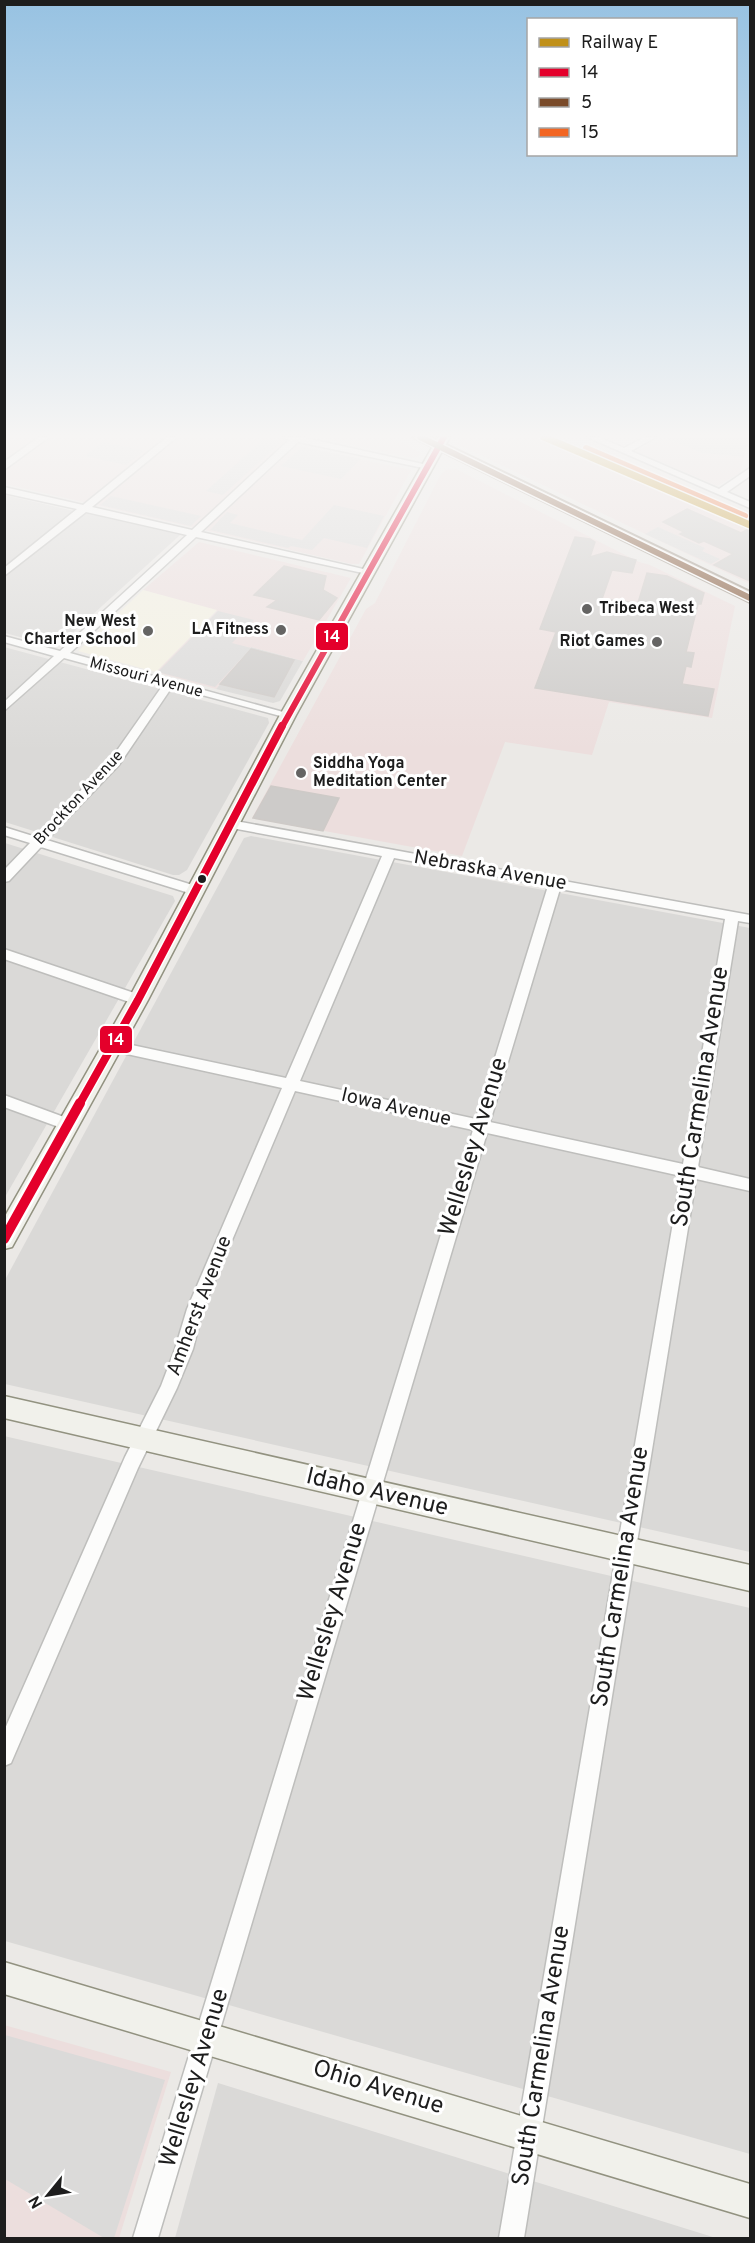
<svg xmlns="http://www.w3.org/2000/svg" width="755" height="2243" font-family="Overpass,sans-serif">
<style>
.residential{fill:#dad9d7}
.commercial{fill:#ecdedd}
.education{fill:#f4f1e2}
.parking{fill:#dbdad9}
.building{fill:#cdcbc9;stroke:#cecac7;stroke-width:1.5}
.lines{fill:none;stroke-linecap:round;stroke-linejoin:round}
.street-casing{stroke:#bebebc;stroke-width:3}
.secondary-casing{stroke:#929280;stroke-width:3}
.primary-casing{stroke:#9d9386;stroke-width:4}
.street{fill:#fcfcfb;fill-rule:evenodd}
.secondary{fill:#f1f1eb;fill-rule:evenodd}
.primary{fill:#eeeae5;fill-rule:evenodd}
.bus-1-far2-casing{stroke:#fff;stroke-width:9}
.bus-1-far1-casing{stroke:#fff;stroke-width:11}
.bus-1-casing{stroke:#fff;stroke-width:15}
.bus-2-casing{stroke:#fff;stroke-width:9}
.bus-3-casing{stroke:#fff;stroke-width:9}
.bus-1-far2{stroke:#e4002b;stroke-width:6}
.bus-1-far1{stroke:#e4002b;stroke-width:8}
.bus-1{stroke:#e4002b;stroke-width:10}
.bus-2{stroke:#7a4b2a;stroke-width:6}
.bus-3{stroke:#f26522;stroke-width:6}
.rail-1-casing{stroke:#fff;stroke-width:10}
.rail-1{stroke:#c09019;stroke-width:7}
.poi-dot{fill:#656463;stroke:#fff;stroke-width:2}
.bus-dot{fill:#1d1d1d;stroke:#fff;stroke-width:2}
.labels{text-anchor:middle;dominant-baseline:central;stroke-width:6;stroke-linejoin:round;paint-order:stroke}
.far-poi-label{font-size:16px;font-weight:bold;fill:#1d1d1d;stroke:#fff;text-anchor:end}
.far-street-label{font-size:16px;fill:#1d1d1d;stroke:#fff}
.street-label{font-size:20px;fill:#1d1d1d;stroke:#fff}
.near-street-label{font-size:24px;fill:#1d1d1d;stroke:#fff}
.line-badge{stroke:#fff;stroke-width:2}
.badge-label{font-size:16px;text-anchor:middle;font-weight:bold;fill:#fff}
</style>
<rect width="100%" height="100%" fill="#ebe9e6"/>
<g class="residential">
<path d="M663 437H749L744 457 702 453Z"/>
<path d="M4 495 180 535 57 647 5 633Z"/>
<path d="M4 647 268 718 269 723 187 870 179 875H173L5 822Z"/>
<path d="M251 647 303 661 280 701 273 703 216 689Z"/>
<path d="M251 836 750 928V1552L5 1384V1280L244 838Z"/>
<path d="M5 843 173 896 175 901 5 1197Z"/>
<path d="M4 1436 750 1608V2154L5 1941Z"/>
<path d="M218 2083 716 2238H175Z"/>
</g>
<g class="commercial">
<path d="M5 437H290L285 443 411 470 359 564H352L5 484Z"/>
<path d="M316 437H393L421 453 418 457 412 458Z"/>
<path d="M461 437H537L750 530V584L457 444Z"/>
<path d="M664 438 702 453 744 457 740 473 717 486 636 451Z"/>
<path d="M456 469 639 562 650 565 735 606 712 718 609 702 592 755 505 742 462 856 252 818 366 609 375 603 441 474 445 470Z"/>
<path d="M199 542 351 578 303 661 251 647 216 689 156 672 217 611 143 590Z"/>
<path d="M4 2025 171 2072 119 2238H5Z"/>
</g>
<path class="education" d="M143 590 217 610 156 672 78 651Z"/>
<g class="parking">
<path d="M264 439 281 442 223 495 206 491Z"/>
<path d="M103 442 144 451 126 465 85 456Z"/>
<path d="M302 447 361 459 341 479 281 466Z"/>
<path d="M111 496 201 516 191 526 100 505Z"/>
<path d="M334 505 384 516 367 548 324 538 312 550 291 546 288 548 210 530 227 512 238 515 230 523 302 540Z"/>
<path d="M658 527 705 548 702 551 720 559 711 564 645 534Z"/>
<path d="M218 611 254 620 232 643 251 648 215 687 158 672Z"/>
<path d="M5 2035 165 2080 114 2238H104L5 2179Z"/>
</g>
<g class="building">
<path d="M687 509 741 533 750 528V581L714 565 733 554 704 541 699 543 680 534 684 532 663 522Z"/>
<path d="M575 537 590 539 595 542 590 557 607 552 636 560 632 573 612 570 602 599 638 603 647 573 667 576 704 593 701 604H698L686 652 694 653 691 667 686 666 682 684 714 689 708 716 535 688 556 632 540 629Z"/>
<path d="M284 566 326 576 323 590 337 598 319 620 267 607 277 600 254 595Z"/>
<path d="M251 649 294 660 274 697 220 684Z"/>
<path d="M271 786 339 798 323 831 253 818Z"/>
</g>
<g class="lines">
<defs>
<g id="street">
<path d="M39 437H49L4 470V462Z"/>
<path d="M167 437H177L92 507 192 530 289 440 282 437H301L432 466 428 469 298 442 201 532 372 571V575L196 537 70 653 294 715 288 718 172 687 119 765 47 840 199 887 200 890 199 893H189L41 847 9 881 4 882V870L30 843 4 835V827L36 837 111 759 163 685 64 658 4 711V702L54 656 4 642V636L60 651 187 535 86 512 4 576V568L77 509 4 493V487L83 505Z"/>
<path d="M587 437H599L624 448 645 437H656L631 451 719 489 750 468V476L727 492 750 502V508Z"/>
<path d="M230 820 750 915V923L738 921 698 1167 750 1179V1191L696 1179 524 2238H499L681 1176 487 1133 158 2238H133L473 1130 295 1091 203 1309 193 1349 177 1388 138 1468 11 1763 4 1766V1731L125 1457 161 1386 175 1349 187 1309 282 1088 113 1051 106 1046 113 1041 286 1078 382 856 226 827V821ZM394 858 548 886 476 1119 300 1081ZM560 889 725 919 683 1164 490 1122Z"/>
<path d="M4 949 143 996 145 1000 138 1005 4 959Z"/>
<path d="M4 1095 72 1120 75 1124 72 1128 67 1130 4 1107Z"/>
</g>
<g id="secondary">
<path d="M438 437H450L296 715 148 1000 12 1247 4 1249V1218L128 1000 280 715Z"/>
<path d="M4 1396 750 1565V1591L4 1418Z"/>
<path d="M4 1962 750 2184V2218L4 1994Z"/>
</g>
<path id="primary" d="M413 437H430L750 592V602Z"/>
</defs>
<use href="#street" class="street-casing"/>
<use href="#secondary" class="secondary-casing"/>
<use href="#primary" class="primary-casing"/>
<use href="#street" class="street"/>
<use href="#secondary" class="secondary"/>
<use href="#primary" class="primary"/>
<defs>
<path id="bus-1-far2" d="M282 727 444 437"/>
<path id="bus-1-far1" d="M79 1105 138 1000 282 726"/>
<path id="bus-1" d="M4 1239 80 1103"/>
<path id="bus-2" d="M420 437 750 598"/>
<path id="bus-3" d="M586 448 745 516"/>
</defs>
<use href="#bus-1-far2" class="bus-1-far2-casing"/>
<use href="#bus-1-far1" class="bus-1-far1-casing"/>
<use href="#bus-1" class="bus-1-casing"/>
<use href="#bus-2" class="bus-2-casing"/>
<use href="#bus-3" class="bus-3-casing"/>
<use href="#bus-1-far2" class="bus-1-far2"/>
<use href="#bus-1-far1" class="bus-1-far1"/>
<use href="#bus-1" class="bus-1"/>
<use href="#bus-2" class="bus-2"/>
<use href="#bus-3" class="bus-3"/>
<defs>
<path id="rail-1" d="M544 437 750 525"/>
</defs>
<use href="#rail-1" class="rail-1-casing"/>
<use href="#rail-1" class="rail-1"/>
</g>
<linearGradient id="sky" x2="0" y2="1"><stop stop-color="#97c2e2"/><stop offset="0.58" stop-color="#f6f5f4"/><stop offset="1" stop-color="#f6f5f4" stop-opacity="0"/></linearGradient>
<rect width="755" height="751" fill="url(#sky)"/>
<g class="poi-dot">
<circle cx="587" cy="609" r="6"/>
<circle cx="281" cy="630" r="6"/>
<circle cx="148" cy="631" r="6"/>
<circle cx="657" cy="642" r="6"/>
<circle cx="301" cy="773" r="6"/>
</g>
<circle class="bus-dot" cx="202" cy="879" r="5"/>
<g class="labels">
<g class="far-poi-label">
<text x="599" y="609" text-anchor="start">Tribeca West</text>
<text x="136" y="622">New West<tspan x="136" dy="18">Charter School</tspan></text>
<text x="269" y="630">LA Fitness</text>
<text x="645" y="642">Riot Games</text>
<text x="313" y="764" text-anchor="start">Siddha Yoga<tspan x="313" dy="18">Meditation Center</tspan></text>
</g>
<g class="far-street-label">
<text transform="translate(146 678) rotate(15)">Missouri Avenue</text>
<text transform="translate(79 798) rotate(-47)">Brockton Avenue</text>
</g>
<g class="street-label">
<text transform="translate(490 871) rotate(10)">Nebraska Avenue</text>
<text transform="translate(396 1108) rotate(13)">Iowa Avenue</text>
<text transform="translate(200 1306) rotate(-69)">Amherst Avenue</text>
</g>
<g class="near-street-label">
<text transform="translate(701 1097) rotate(-81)">South Carmelina Avenue</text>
<text transform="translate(474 1147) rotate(-73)">Wellesley Avenue</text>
<text transform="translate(377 1493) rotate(13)">Idaho Avenue</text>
<text transform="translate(621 1577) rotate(-81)">South Carmelina Avenue</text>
<text transform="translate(333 1612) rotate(-73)">Wellesley Avenue</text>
<text transform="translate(542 2056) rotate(-81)">South Carmelina Avenue</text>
<text transform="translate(195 2078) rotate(-73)">Wellesley Avenue</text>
<text transform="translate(378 2088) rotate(17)">Ohio Avenue</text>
</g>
</g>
<g class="line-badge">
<rect x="315" y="622" width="34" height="29" rx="6" fill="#e4002b"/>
<rect x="99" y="1025" width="34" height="29" rx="6" fill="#e4002b"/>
</g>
<g class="badge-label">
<text x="332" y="642">14</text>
<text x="116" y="1045">14</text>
</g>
<rect width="755" height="2243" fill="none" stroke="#1d1d1d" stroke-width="12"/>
<rect x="527" y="18" width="210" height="138" fill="#ffffff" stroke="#a5a5a5" stroke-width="1.5"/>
<rect x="539" y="38" width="30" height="9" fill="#c09019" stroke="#a5a5a5" stroke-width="1.5"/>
<text x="581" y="48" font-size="18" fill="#1d1d1d">Railway E</text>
<rect x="539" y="68" width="30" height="9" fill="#e4002b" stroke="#a5a5a5" stroke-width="1.5"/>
<text x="581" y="78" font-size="18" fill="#1d1d1d">14</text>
<rect x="539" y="98" width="30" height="9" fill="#7a4b2a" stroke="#a5a5a5" stroke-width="1.5"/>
<text x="581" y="108" font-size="18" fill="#1d1d1d">5</text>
<rect x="539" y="128" width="30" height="9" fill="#f26522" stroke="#a5a5a5" stroke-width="1.5"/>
<text x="581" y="138" font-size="18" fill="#1d1d1d">15</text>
<g transform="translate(48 2195) rotate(240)" stroke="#ffffff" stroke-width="4.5" paint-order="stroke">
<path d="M0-4.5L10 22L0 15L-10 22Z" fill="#1d1d1d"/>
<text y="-9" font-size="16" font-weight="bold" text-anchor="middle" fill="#1d1d1d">N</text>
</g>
</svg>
